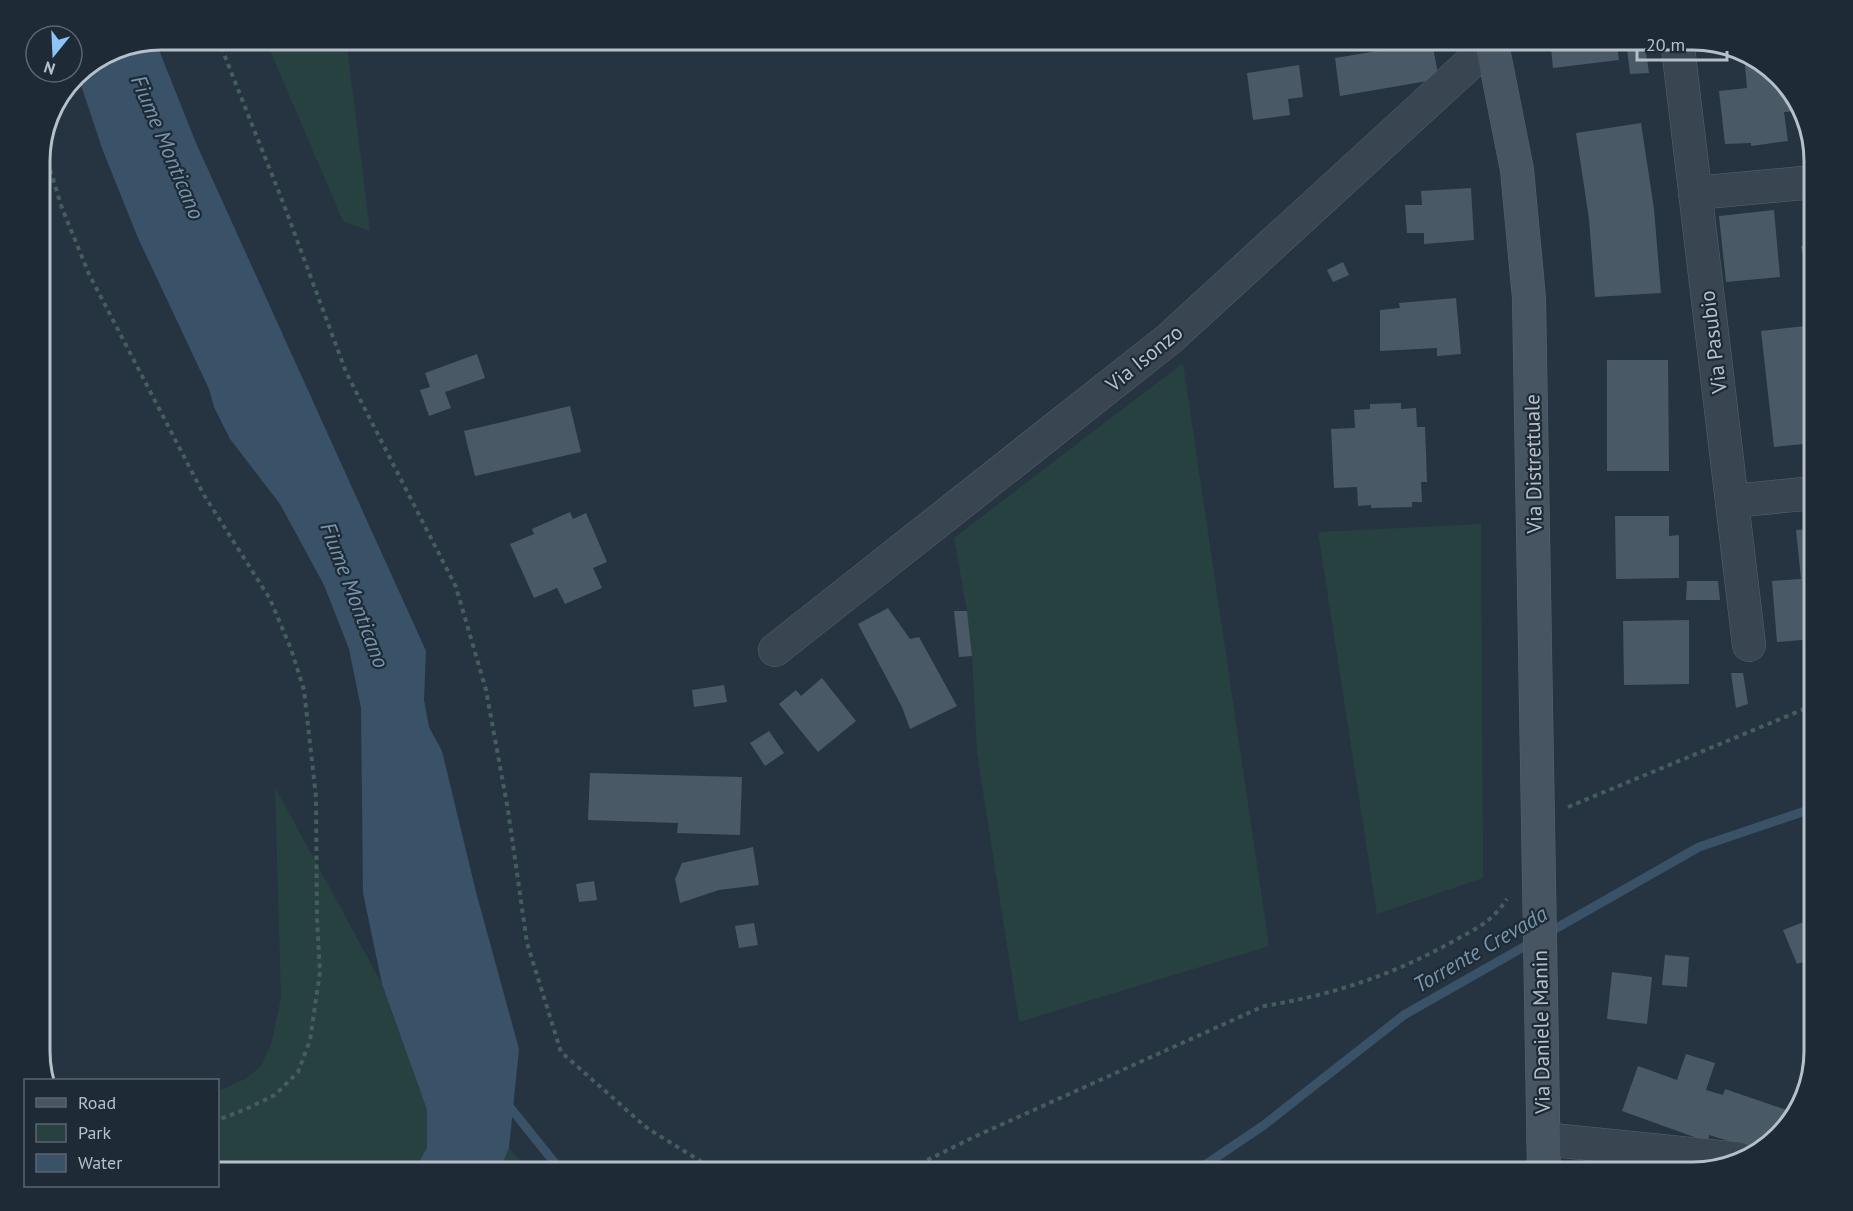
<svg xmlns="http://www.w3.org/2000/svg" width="1853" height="1211" font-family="'PT Sans',sans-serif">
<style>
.green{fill:#274141}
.water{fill:#395267}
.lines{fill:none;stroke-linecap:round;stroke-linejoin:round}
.stream{stroke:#395267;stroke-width:9}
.building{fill:#495a66}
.minor-casing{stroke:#57636d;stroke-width:34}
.secondary-casing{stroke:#57636d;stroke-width:34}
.path{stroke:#455d5d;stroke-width:4;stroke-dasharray:4.5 4.5;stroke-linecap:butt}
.minor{stroke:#394550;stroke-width:33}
.secondary{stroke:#475563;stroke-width:33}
.labels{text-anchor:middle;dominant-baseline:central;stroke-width:4.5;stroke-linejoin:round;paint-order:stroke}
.street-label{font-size:21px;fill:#b6c0ca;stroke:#1e2a35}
.water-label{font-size:22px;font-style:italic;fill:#7695ad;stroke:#1e2a35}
.rim{fill:none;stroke:#b6c0ca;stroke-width:3}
</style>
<rect width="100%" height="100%" fill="#253440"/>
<g class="green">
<path d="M265 39H346L370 231 343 221Z"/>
<path d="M1183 363 1269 946 1019 1022 977 753 972 656 967 611 954 538Z"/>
<path d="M1481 524 1483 878 1377 914 1318 532Z"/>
<path d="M275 787 382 984 427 1110V1148L413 1172H218V1091L245 1079 260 1067 271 1045 281 998Z"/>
<path d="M509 1148 531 1172H499Z"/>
</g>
<path class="water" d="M155 40 196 143 426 651 424 700 429 727 442 751 476 892 519 1049 509 1148 499 1172H413L427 1148V1110L382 984 363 893 361 708 349 649 324 585 280 504 230 439 214 407 209 389 138 238 103 151 77 73 114 48Z"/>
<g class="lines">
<g class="stream">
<path d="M1546 934 1699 847 1814 808"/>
<path d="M505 1101 562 1172"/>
<path d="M1192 1172 1199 1169 1264 1125 1404 1015 1534 941"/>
</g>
</g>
<g class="building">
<path d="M1550 39H1616L1619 60 1553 68Z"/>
<path d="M1644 39 1649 73 1630 74 1626 40Z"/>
<path d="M1432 42 1439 79 1340 96 1335 58Z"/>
<path d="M1744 54 1760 59 1798 100 1801 111 1784 112 1788 141 1751 146V143L1725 144 1719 91 1747 88Z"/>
<path d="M1299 65 1303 97 1288 99 1290 115 1253 120 1247 73Z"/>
<path d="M1641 123 1654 209 1661 293 1595 297 1589 219 1576 133Z"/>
<path d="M1471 188 1474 240 1424 244V233H1407L1405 205H1422L1421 191Z"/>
<path d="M1774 210 1780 277 1726 282 1719 216Z"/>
<path d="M1814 245V259L1804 260 1801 246Z"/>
<path d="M1343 262 1349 275 1333 282 1327 270Z"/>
<path d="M1456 298 1461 354 1437 356V348L1380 351V310L1400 308 1399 303Z"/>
<path d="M1814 325V443L1774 447 1761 331Z"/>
<path d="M477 354 485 378 445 392 451 408 429 416 420 390 430 387 425 373Z"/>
<path d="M1607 360H1668L1669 471H1607Z"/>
<path d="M1401 403V409L1416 408 1417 427H1425L1427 482H1421L1422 502H1412V507L1371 508V505L1358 506 1357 487 1334 488 1331 429 1355 428 1354 410 1370 409V404Z"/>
<path d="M570 406 581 452 475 476 464 431Z"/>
<path d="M570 512 573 519 586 513 607 562 593 568 602 588 565 604 557 588 534 598 510 544 534 534 532 529Z"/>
<path d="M1615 516H1669V536L1679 535V578L1616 579Z"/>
<path d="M1814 529V639L1777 642 1772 581 1801 579 1796 530Z"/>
<path d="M1687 581H1718L1720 600H1686Z"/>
<path d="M888 608 910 639 919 637 957 706 910 729 902 707 858 624Z"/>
<path d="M954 611H967L972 656 959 657Z"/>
<path d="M1689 620V684L1624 685 1623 621Z"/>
<path d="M1731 673H1743L1748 704 1736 708Z"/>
<path d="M822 678 856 721 818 752 779 704 796 690 801 696Z"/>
<path d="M724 685 727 702 694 707 692 690Z"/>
<path d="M769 731 784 753 765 766 750 743Z"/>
<path d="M590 773 742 777 740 835 677 833 678 823 588 820Z"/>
<path d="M753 847 759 885 719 890 680 903 675 879 682 863Z"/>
<path d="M594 881 597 900 579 902 576 884Z"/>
<path d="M1814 918V958L1797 964 1783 930Z"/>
<path d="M754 923 758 945 739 948 735 926Z"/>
<path d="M1665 955 1689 957 1687 987 1662 985Z"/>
<path d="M1612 972 1652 977 1647 1024 1607 1019Z"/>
<path d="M1686 1054 1715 1063 1706 1090 1723 1095 1725 1089 1787 1110 1780 1130 1759 1150 1709 1135 1708 1142 1622 1111 1638 1066 1677 1080Z"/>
</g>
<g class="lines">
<defs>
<g id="minor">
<path d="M1677 39 1749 645"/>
<path d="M1695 193 1814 182"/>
<path d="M1732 501 1814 493"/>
<path d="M775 650 1169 339 1492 43"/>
<path d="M1543 1139 1739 1159"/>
</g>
<path id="secondary" d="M1491 39 1517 170 1529 298 1544 1172"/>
</defs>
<use href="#minor" class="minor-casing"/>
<use href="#secondary" class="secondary-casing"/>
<g class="path">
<path d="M218 39 284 205 346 372 456 587 486 690 508 810 527 943 561 1052 647 1128 718 1172"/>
<path d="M42 144 62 208 89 274 204 495 270 599 291 649 304 690 316 797 317 919 320 972 310 1040 298 1072 275 1095 246 1109 218 1120"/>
<path d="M1568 807 1814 705"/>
<path d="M903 1172 974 1137 1264 1006C1332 995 1390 976 1450 943 1475 929 1490 924 1507 899"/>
</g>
<use href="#minor" class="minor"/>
<use href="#secondary" class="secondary"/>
</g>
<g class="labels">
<g class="street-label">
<text transform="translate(1713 342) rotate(-97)">Via Pasubio</text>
<text transform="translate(1144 358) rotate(-39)">Via Isonzo</text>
<text transform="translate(1533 464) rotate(-91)">Via Distrettuale</text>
<text transform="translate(1541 1032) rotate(-91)">Via Daniele Manin</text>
</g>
<g class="water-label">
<text transform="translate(168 147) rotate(67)">Fiume Monticano</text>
<text transform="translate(355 595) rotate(69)">Fiume Monticano</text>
<text transform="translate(1480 949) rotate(-30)">Torrente Crevada</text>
</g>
</g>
<path d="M0 0H1853V1211H0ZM161 50H1693A111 111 0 0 1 1804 161V1051A111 111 0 0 1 1693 1162H161A111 111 0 0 1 50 1051V161A111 111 0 0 1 161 50Z" fill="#1e2a35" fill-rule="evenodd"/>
<path class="rim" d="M161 50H1693A111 111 0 0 1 1804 161V1051A111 111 0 0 1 1693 1162H161A111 111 0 0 1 50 1051V161A111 111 0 0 1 161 50Z"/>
<rect x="24" y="1079" width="195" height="108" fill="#1e2a35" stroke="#5b6671" stroke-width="1.5"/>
<rect x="36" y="1098" width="30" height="9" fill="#475563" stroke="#5b6671" stroke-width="1.5"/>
<text x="78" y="1109" font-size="18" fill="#b6c0ca">Road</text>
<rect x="36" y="1124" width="30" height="18" fill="#274141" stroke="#5b6671" stroke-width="1.5"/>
<text x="78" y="1139" font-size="18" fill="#b6c0ca">Park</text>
<rect x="36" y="1154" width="30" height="18" fill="#395267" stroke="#5b6671" stroke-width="1.5"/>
<text x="78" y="1169" font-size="18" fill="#b6c0ca">Water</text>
<g transform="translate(54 54) rotate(198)"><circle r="28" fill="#1e2a35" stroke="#5b6671" stroke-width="1.5"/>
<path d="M0-4.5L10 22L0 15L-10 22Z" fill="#8dc4f8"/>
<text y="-9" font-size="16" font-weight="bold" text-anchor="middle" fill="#b6c0ca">N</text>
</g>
<path d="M1637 51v9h90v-9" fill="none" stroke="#b6c0ca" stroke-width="3"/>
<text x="1646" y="51" font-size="18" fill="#b6c0ca" stroke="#1e2a35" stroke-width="4.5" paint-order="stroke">20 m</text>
</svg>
